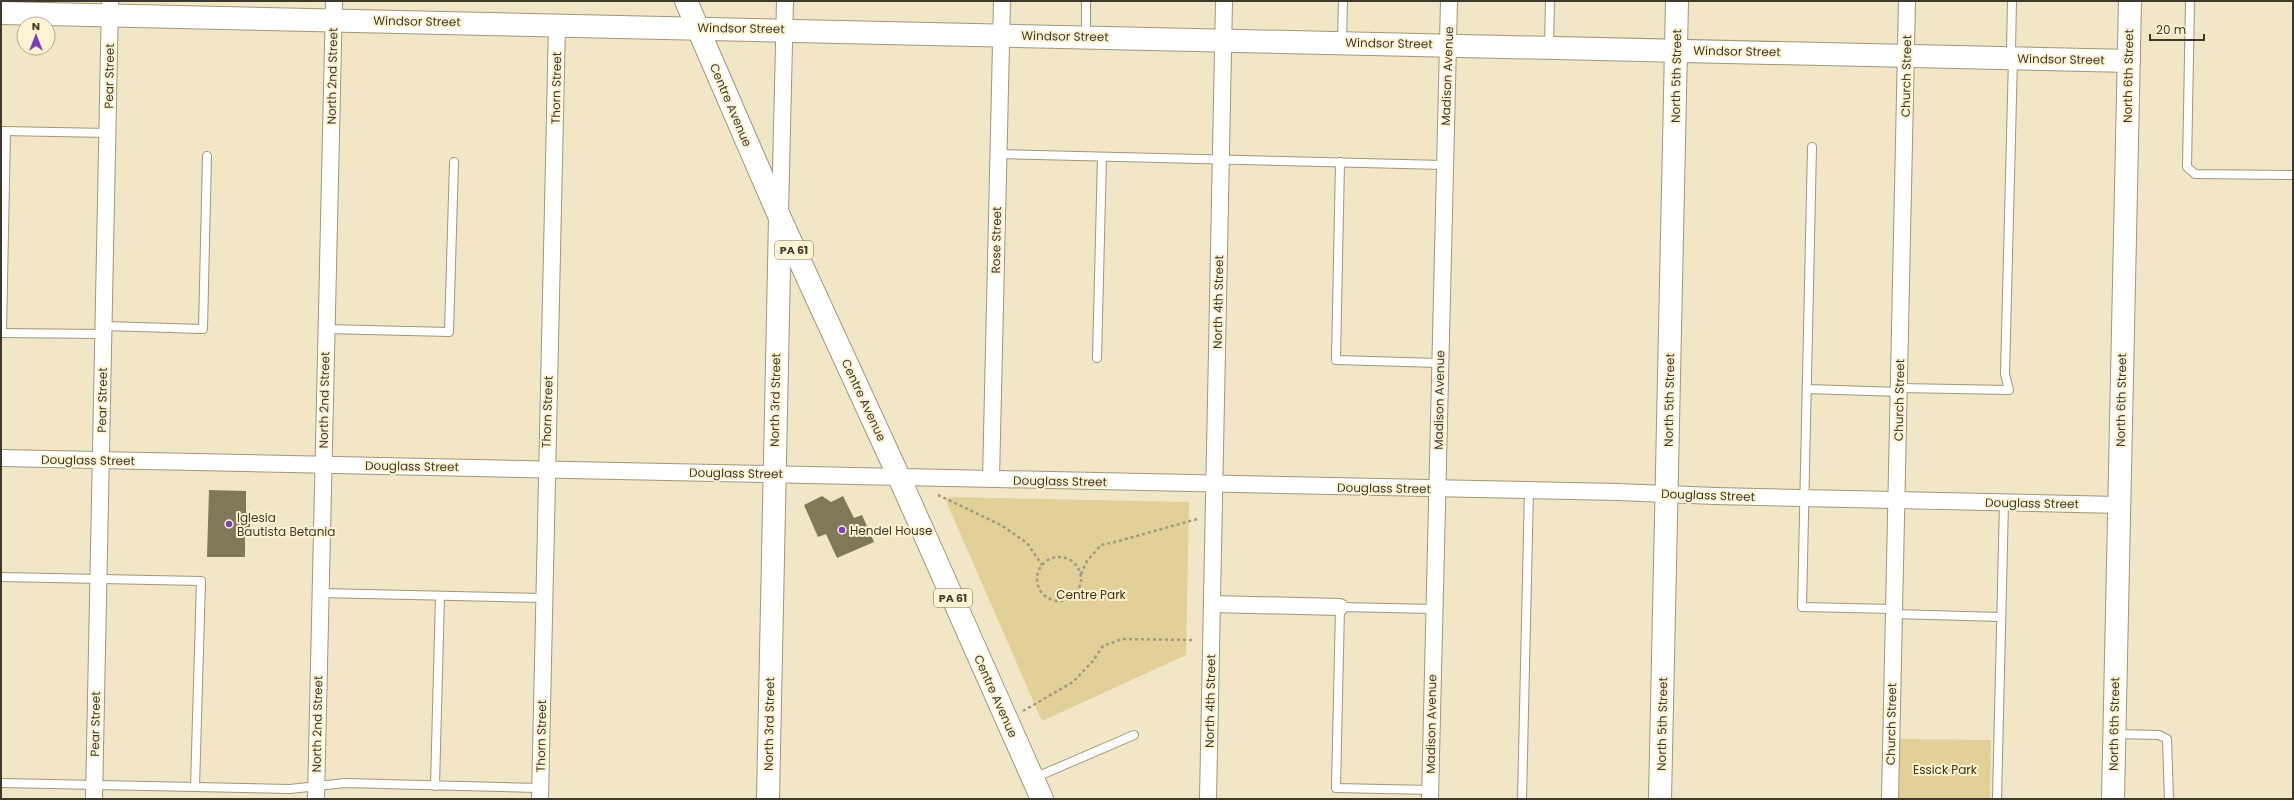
<svg xmlns="http://www.w3.org/2000/svg" width="2294" height="800" font-family="Poppins,sans-serif">
<style>
.green{fill:#e2d099}
.building{fill:#81785a}
.lines{fill:none;stroke-linecap:round;stroke-linejoin:round}
.lane-casing{stroke:#a19779;stroke-width:10}
.street-casing{stroke:#a19779;stroke-width:18}
.secondary-casing{stroke:#a19779;stroke-width:24}
.primary-casing{stroke:#a19779;stroke-width:24}
.path{stroke:#a09881;stroke-width:2.5;stroke-dasharray:3 3;stroke-linecap:butt}
.lane{stroke:#fff;stroke-width:8}
.street{stroke:#fff;stroke-width:16}
.secondary{stroke:#fff;stroke-width:22}
.primary{stroke:#fff;stroke-width:22}
.poi-dot{fill:#7b42b8;stroke:#fef4d3;stroke-width:1.5}
.labels{text-anchor:middle;dominant-baseline:central;stroke-width:4;stroke-linejoin:round;paint-order:stroke}
.shield{fill:#fef4d3;stroke:#77715e;stroke-width:1}
.shield-label{font-size:11px;font-weight:bold;fill:#3d392c}
.street-label{font-size:12px;fill:#3d392c;stroke:#fef4d3}
.poi-label{font-size:12px;fill:#3d392c;stroke:#fef4d3;text-anchor:start}
.park-label{font-size:12px;fill:#3d320b;stroke:#fef4d3}
</style>
<rect width="100%" height="100%" fill="#f1e6c6"/>
<g class="green">
<path d="M949 497 1189 502 1186 655 1042 721 946 501Z"/>
<path d="M1899 739 1991 740 1990 799H1898Z"/>
</g>
<g class="building">
<path d="M209 490 246 491V512L250 517V532L245 536V557H207Z"/>
<path d="M822 496 831 502 843 496 854 518 862 515 874 542 837 558 826 534 818 537 804 505Z"/>
</g>
<g class="lines">
<defs>
<g id="lane">
<path d="M1086 1V36"/>
<path d="M2190 1 2187 167 2195 174 2293 175"/>
<path d="M1342 42 1343 1"/>
<path d="M1549 46 1550 1"/>
<path d="M3 131 108 133"/>
<path d="M1812 147 1802 607 1894 609"/>
<path d="M998 154 1444 165"/>
<path d="M1340 162 1336 360 1439 363"/>
<path d="M104 326 203 329 207 156"/>
<path d="M326 329 449 332 454 162"/>
<path d="M1 333 104 334"/>
<path d="M2 333 6 131"/>
<path d="M1097 358 1102 157"/>
<path d="M1900 388 2009 390 2005 374 2013 58 2011 49 2012 1"/>
<path d="M1807 389 1900 392"/>
<path d="M1 577 201 581 195 787"/>
<path d="M320 593 543 598"/>
<path d="M1894 614 2001 617"/>
<path d="M2115 734 2159 735 2167 739 2169 799"/>
<path d="M1034 778 1134 735"/>
<path d="M1 783 290 789 345 783 540 788"/>
<path d="M435 786 440 596"/>
<path d="M1430 790 1336 788 1340 607 1434 609"/>
<path d="M1522 799 1529 490"/>
<path d="M1997 799 2004 502"/>
</g>
<g id="street">
<path d="M780 213 785 1"/>
<path d="M1 458 1618 492 1715 496 2119 505"/>
<path d="M991 479 1002 1"/>
<path d="M1212 604 1340 607"/>
<path d="M94 799 110 1"/>
<path d="M316 799 334 1"/>
<path d="M540 799 557 24"/>
<path d="M1208 799 1224 1"/>
<path d="M1430 799 1449 1"/>
<path d="M1890 799 1907 1"/>
</g>
<g id="secondary">
<path d="M1 13 2129 61"/>
<path d="M768 799 780 218"/>
<path d="M2113 799 2130 1"/>
</g>
<g id="primary">
<path d="M686 1 780 218 899 477 1042 799"/>
<path d="M1660 799 1677 1"/>
</g>
</defs>
<use href="#lane" class="lane-casing"/>
<use href="#street" class="street-casing"/>
<use href="#secondary" class="secondary-casing"/>
<use href="#primary" class="primary-casing"/>
<g class="path">
<path d="M938 495 1001 525 1027 543 1042 565"/>
<circle cx="1059" cy="579" r="22"/>
<path d="M1081 574 1087 561 1101 545 1119 541 1197 519"/>
<path d="M1023 711 1073 682 1092 662 1103 646 1122 639 1194 640"/>
</g>
<use href="#lane" class="lane"/>
<use href="#street" class="street"/>
<use href="#secondary" class="secondary"/>
<use href="#primary" class="primary"/>
</g>
<g class="poi-dot">
<circle cx="229" cy="524" r="4"/>
<circle cx="842" cy="530" r="4"/>
</g>
<g class="labels">
<g class="shield">
<rect x="775" y="241" width="38" height="18" rx="3"/>
<rect x="934" y="589" width="38" height="18" rx="3"/>
</g>
<g class="shield-label">
<text x="794" y="250">PA 61</text>
<text x="953" y="598">PA 61</text>
</g>
<g class="street-label">
<text transform="translate(417 21) rotate(1)">Windsor Street</text>
<text transform="translate(741 28) rotate(1)">Windsor Street</text>
<text transform="translate(1065 36) rotate(1)">Windsor Street</text>
<text transform="translate(1389 43) rotate(1)">Windsor Street</text>
<text transform="translate(1737 51) rotate(1)">Windsor Street</text>
<text transform="translate(2061 59) rotate(1)">Windsor Street</text>
<text transform="translate(109 76) rotate(-89)">Pear Street</text>
<text transform="translate(332 76) rotate(-89)">North 2nd Street</text>
<text transform="translate(1447 76) rotate(-88)">Madison Avenue</text>
<text transform="translate(1676 76) rotate(-89)">North 5th Street</text>
<text transform="translate(1906 76) rotate(-89)">Church Street</text>
<text transform="translate(2128 76) rotate(-89)">North 6th Street</text>
<text transform="translate(556 88) rotate(-89)">Thorn Street</text>
<text transform="translate(731 105) rotate(67)">Centre Avenue</text>
<text transform="translate(996 240) rotate(-89)">Rose Street</text>
<text transform="translate(1218 302) rotate(-89)">North 4th Street</text>
<text transform="translate(102 400) rotate(-89)">Pear Street</text>
<text transform="translate(324 400) rotate(-89)">North 2nd Street</text>
<text transform="translate(775 400) rotate(-89)">North 3rd Street</text>
<text transform="translate(864 400) rotate(65)">Centre Avenue</text>
<text transform="translate(1439 400) rotate(-89)">Madison Avenue</text>
<text transform="translate(1669 400) rotate(-89)">North 5th Street</text>
<text transform="translate(1899 400) rotate(-89)">Church Street</text>
<text transform="translate(2121 400) rotate(-89)">North 6th Street</text>
<text transform="translate(547 412) rotate(-88)">Thorn Street</text>
<text transform="translate(88 460) rotate(1)">Douglass Street</text>
<text transform="translate(412 466) rotate(1)">Douglass Street</text>
<text transform="translate(736 473) rotate(1)">Douglass Street</text>
<text transform="translate(1060 481) rotate(1)">Douglass Street</text>
<text transform="translate(1384 488) rotate(1)">Douglass Street</text>
<text transform="translate(1708 495) rotate(2)">Douglass Street</text>
<text transform="translate(2032 503) rotate(1)">Douglass Street</text>
<text transform="translate(996 696) rotate(66)">Centre Avenue</text>
<text transform="translate(1210 701) rotate(-89)">North 4th Street</text>
<text transform="translate(95 724) rotate(-89)">Pear Street</text>
<text transform="translate(317 724) rotate(-89)">North 2nd Street</text>
<text transform="translate(769 724) rotate(-89)">North 3rd Street</text>
<text transform="translate(1431 724) rotate(-89)">Madison Avenue</text>
<text transform="translate(1662 724) rotate(-89)">North 5th Street</text>
<text transform="translate(1891 724) rotate(-89)">Church Street</text>
<text transform="translate(2114 724) rotate(-89)">North 6th Street</text>
<text transform="translate(541 736) rotate(-89)">Thorn Street</text>
</g>
<g class="poi-label">
<text x="237" y="517">Iglesia<tspan x="237" dy="14">Bautista Betania</tspan></text>
<text x="850" y="530">Hendel House</text>
</g>
<g class="park-label">
<text x="1091" y="594">Centre Park</text>
<text x="1945" y="769">Essick Park</text>
</g>
</g>
<rect width="2294" height="800" fill="none" stroke="#3d392c" stroke-width="4"/>
<g transform="translate(36 36)"><circle r="19" fill="#fef4d3" stroke="#b1a990"/>
<path d="M0-3L7 15L0 10L-7 15Z" fill="#7b42b8"/>
<text y="-6" font-size="11" font-weight="bold" text-anchor="middle" fill="#3d392c">N</text>
</g>
<path d="M2150 34v6h54v-6" fill="none" stroke="#3d392c" stroke-width="2"/>
<text x="2156" y="34" font-size="12" fill="#3d392c" stroke="#fef4d3" stroke-width="3" paint-order="stroke">20 m</text>
</svg>
